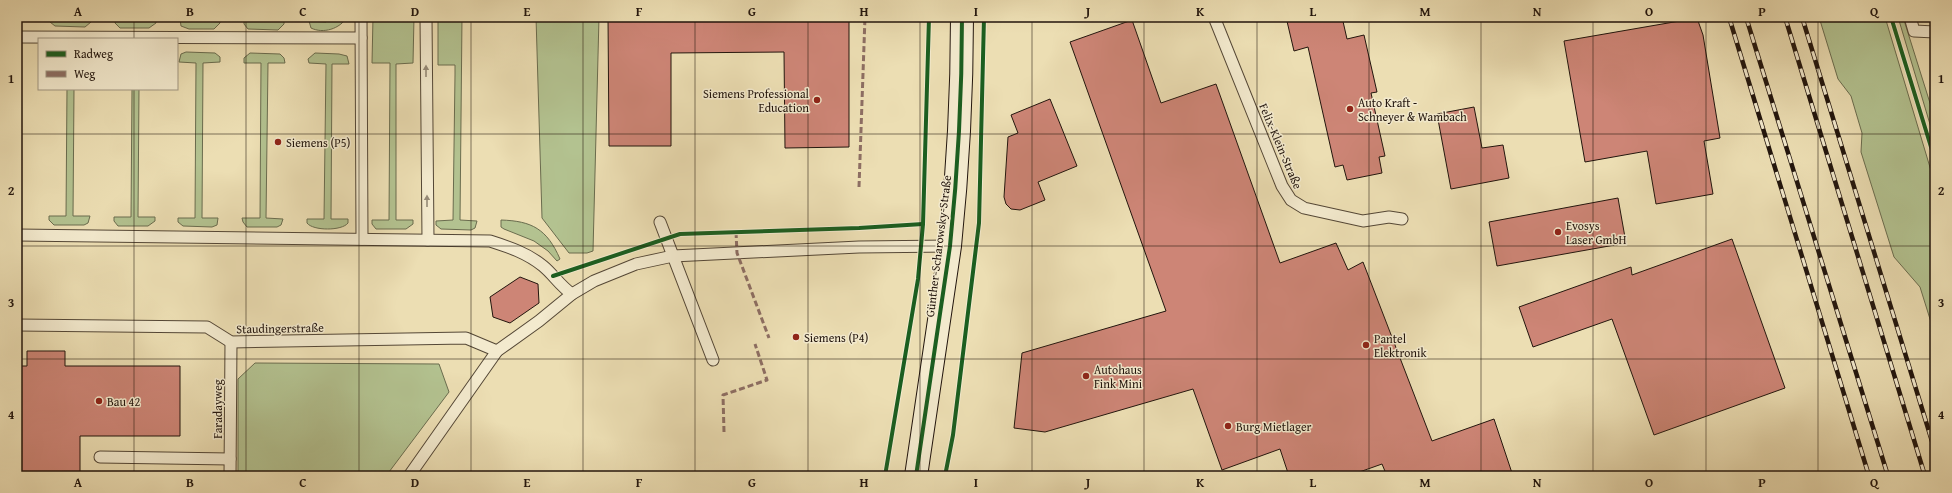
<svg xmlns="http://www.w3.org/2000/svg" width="1952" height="493" font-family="'Gentium Book Plus',serif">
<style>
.green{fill:#b3c290;stroke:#6a6c4e}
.building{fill:#cd8576;stroke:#22150d}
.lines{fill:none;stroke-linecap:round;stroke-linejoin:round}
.lane-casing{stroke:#544736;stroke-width:13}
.secondary-casing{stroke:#22150d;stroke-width:24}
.lane{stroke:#f3eace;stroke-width:11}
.secondary{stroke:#f3eace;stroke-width:22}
.rail-casing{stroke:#22150d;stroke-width:4.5}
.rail{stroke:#f3eace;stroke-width:3;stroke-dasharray:9;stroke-linecap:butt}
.quiet{stroke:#8d6e63;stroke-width:3;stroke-dasharray:6 3;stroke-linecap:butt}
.cycleway-casing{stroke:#f3eace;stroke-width:6}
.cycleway{stroke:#1b5e20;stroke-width:4}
.oneway{fill:#958a77}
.grid{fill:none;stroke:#22150d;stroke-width:1;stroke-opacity:0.55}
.poi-dot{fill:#8f2418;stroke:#f3eace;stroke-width:1.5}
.labels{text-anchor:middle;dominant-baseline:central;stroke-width:3;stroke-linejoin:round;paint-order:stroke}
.poi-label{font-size:12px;fill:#22150d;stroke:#f3eace;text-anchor:start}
.street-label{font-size:12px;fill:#22150d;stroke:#f3eace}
.neatline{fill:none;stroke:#22150d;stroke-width:1.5}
.grid-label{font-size:13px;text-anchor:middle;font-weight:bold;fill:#22150d}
</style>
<rect width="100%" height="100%" fill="#ecdeb3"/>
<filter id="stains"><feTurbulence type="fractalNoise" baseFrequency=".005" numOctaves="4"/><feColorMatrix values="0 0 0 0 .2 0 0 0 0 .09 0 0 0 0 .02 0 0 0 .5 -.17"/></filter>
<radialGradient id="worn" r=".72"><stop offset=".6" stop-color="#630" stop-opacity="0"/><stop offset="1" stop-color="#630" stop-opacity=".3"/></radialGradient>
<g class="green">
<path d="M67 17 91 18V22L85 27 55 26 50 22 51 18Z"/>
<path d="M132 17H139V19H156V23L149 28H120L115 23V19H132Z"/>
<path d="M197 17H203L204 19H220V23L214 29H189L181 26 180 19H196Z"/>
<path d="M261 17H268V20H284V24L278 30 248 29 244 24V20H260Z"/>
<path d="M326 17H347C340 29 323 34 311 28L309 21 326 22Z"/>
<path d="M373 17H414L413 63 396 64V220H413V224L406 229H376L372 224V220H389L390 63H372Z"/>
<path d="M438 17H462L460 220 477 221 475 228 471 230 441 229 436 225V221L453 220 455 75V65H438Z"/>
<path d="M536 17H599L593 251 587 253H569L542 218Z"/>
<path d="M1819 17H1885L1935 184V335L1920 287 1894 257 1861 152 1862 133 1851 96 1838 79Z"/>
<path d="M1898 17H1903L1935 119V141Z"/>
<path d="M186 52 215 53 220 57V62L203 63 202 218H218L217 225 212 227 183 226 178 222V218H195L196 63 179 62 181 54Z"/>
<path d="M250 53 280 54 284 58 285 63H268L266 218 283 219 281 225 277 227H247L243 222 242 218H260L261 63H244V58Z"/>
<path d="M315 53 339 54 347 56 349 64H332L331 219H348V223C342 231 313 231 307 223V219H324L326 64 309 63 308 59Z"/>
<path d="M67 89H74L73 216H90L88 223 84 225H54L49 220V216H66Z"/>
<path d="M132 89H139L138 217H155V221L148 226H118L114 221V217H131Z"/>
<path d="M501 220C532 221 547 229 560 259L557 261 548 251 534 241 504 229 501 227Z"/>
<path d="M255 363 439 364 449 392 386 476H238V379Z"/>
</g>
<g class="building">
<path d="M608 17H849V147L785 148 784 52 671 53V146H609Z"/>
<path d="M1286 17H1342L1347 39 1364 35 1377 92 1371 93 1385 156 1379 157 1382 173 1347 180 1343 165 1335 167 1308 47 1294 51Z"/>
<path d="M1697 18 1703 35 1720 138 1704 141 1713 194 1656 204 1647 151 1585 162 1564 41Z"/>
<path d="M1132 20 1161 103 1216 84 1280 263 1336 243 1348 270 1363 262 1432 441 1494 419 1513 476H1387L1382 464 1348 476H1289L1280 449 1222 470 1193 389 1045 432 1014 428 1022 353 1166 311 1070 42Z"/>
<path d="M1050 99 1077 166 1038 182 1045 200 1020 210 1011 209 1006 204 1004 197 1008 137 1018 133 1011 115Z"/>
<path d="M1474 107 1482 148 1503 145 1509 178 1451 189 1437 114Z"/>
<path d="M1618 198 1626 243 1497 266 1489 222Z"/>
<path d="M1732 239 1785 388 1654 435 1612 319 1533 347 1519 307 1631 267 1632 275Z"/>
<path d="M520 277 538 284 539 303 510 323 493 317 490 297Z"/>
<path d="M27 351H65V366H180V436H80V476H17V366H27Z"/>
</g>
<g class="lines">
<defs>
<g id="lane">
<path d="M361 17 362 239"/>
<path d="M426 17 428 240"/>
<path d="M1214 17 1282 186 1291 200 1304 208 1363 221 1389 217 1402 219"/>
<path d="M1910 17 1914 31 1935 32"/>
<path d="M17 37 361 38"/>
<path d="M660 222 713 360"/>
<path d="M17 235 490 241C509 247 527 253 543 266 553 274 560 286 572 294"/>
<path d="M17 325 207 327 231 342 466 338 497 351"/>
<path d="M100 457 230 459"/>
<path d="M230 476 231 342"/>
<path d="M409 476 497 351 539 321 572 294 594 281 636 264 673 256 859 247 950 246"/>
</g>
<path id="secondary" d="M916 476 950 246C958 169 962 94 962 17"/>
</defs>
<use href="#lane" class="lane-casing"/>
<use href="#secondary" class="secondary-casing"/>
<use href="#lane" class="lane"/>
<use href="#secondary" class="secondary"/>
<defs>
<g id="rail">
<path d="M1729 17 1869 476"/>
<path d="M1746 17 1888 476"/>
<path d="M1785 17 1925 476"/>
<path d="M1802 17 1935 451"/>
</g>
</defs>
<use href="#rail" class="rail-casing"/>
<use href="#rail" class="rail"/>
<g class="quiet">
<path d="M859 187 865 17"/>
<path d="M736 232 737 253 769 338"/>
<path d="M724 432 723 395 767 380 755 344"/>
</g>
<defs>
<g id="cycleway">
<path d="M1891 17 1935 160"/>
<path d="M553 276 680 234 859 228 923 224"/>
<path d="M885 476 918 279 923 224 929 17"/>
<path d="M916 476 950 246C958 169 962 94 962 17"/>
<path d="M945 476 953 435 979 223 984 17"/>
</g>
</defs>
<use href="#cycleway" class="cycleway-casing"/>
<use href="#cycleway" class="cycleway"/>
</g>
<defs><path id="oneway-solid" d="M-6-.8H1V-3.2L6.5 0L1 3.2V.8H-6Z"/></defs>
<g class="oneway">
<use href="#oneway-solid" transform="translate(426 71) rotate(-90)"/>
<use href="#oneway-solid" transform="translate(427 201) rotate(-90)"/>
</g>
<path class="grid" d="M134 17V39M246 17V476M359 17V476M471 17V476M583 17V476M695 17V476M808 17V476M920 17V476M1032 17V476M1144 17V476M1257 17V476M1369 17V476M1481 17V476M1593 17V476M1706 17V476M1818 17V476M134 89V476M17 134H1935M17 246H1935M17 359H1935"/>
<g class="poi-dot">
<circle cx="817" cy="100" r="4"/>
<circle cx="1350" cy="109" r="4"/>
<circle cx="278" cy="142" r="4"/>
<circle cx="1558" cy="232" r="4"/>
<circle cx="796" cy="337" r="4"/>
<circle cx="1366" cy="345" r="4"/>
<circle cx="1086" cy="376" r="4"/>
<circle cx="99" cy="401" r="4"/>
<circle cx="1228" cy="426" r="4"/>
</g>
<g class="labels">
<g class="poi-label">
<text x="809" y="93" text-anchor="end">Siemens Professional<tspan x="809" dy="14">Education</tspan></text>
<text x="1358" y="102">Auto Kraft -<tspan x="1358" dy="14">Schneyer &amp; Wambach</tspan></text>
<text x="286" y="142">Siemens (P5)</text>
<text x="1566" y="225">Evosys<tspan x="1566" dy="14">Laser GmbH</tspan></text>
<text x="804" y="337">Siemens (P4)</text>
<text x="1374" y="338">Pantel<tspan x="1374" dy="14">Elektronik</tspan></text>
<text x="1094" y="369">Autohaus<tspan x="1094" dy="14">Fink Mini</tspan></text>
<text x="107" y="401">Bau 42</text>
<text x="1236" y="426">Burg Mietlager</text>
</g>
<g class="street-label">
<text transform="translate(1281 146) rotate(67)">Felix-Klein-Straße</text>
<text transform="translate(938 246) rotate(-83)">Günther-Scharowsky-Straße</text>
<text transform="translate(280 328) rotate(-1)">Staudingerstraße</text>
<text transform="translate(217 409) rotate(-90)">Faradayweg</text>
</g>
</g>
<rect width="1952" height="493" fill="none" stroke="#ecdeb3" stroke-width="44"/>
<rect x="38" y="38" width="140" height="52" fill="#f3eace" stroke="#9f9581"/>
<rect x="46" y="51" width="20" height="6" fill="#1b5e20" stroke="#9f9581"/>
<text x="74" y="58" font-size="12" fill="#22150d">Radweg</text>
<rect x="46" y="71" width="20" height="6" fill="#8d6e63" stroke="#9f9581"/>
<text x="74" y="78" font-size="12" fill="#22150d">Weg</text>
<rect x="22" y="22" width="1908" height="449" class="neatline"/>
<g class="grid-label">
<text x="78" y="16">A</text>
<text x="190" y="16">B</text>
<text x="303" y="16">C</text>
<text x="415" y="16">D</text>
<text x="527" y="16">E</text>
<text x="639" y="16">F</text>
<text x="752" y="16">G</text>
<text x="864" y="16">H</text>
<text x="976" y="16">I</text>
<text x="1088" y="16">J</text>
<text x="1200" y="16">K</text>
<text x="1313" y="16">L</text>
<text x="1425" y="16">M</text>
<text x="1537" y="16">N</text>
<text x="1649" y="16">O</text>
<text x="1762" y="16">P</text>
<text x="1874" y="16">Q</text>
<text x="11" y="83">1</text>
<text x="1941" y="83">1</text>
<text x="11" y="195">2</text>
<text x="1941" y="195">2</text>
<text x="11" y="307">3</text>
<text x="1941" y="307">3</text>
<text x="11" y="419">4</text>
<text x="1941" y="419">4</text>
<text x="78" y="487">A</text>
<text x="190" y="487">B</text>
<text x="303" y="487">C</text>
<text x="415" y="487">D</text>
<text x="527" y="487">E</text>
<text x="639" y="487">F</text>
<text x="752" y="487">G</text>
<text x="864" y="487">H</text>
<text x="976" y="487">I</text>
<text x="1088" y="487">J</text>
<text x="1200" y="487">K</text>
<text x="1313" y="487">L</text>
<text x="1425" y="487">M</text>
<text x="1537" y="487">N</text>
<text x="1649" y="487">O</text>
<text x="1762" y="487">P</text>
<text x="1874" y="487">Q</text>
</g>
<rect width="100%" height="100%" filter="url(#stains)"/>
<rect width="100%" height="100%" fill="url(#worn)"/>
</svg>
